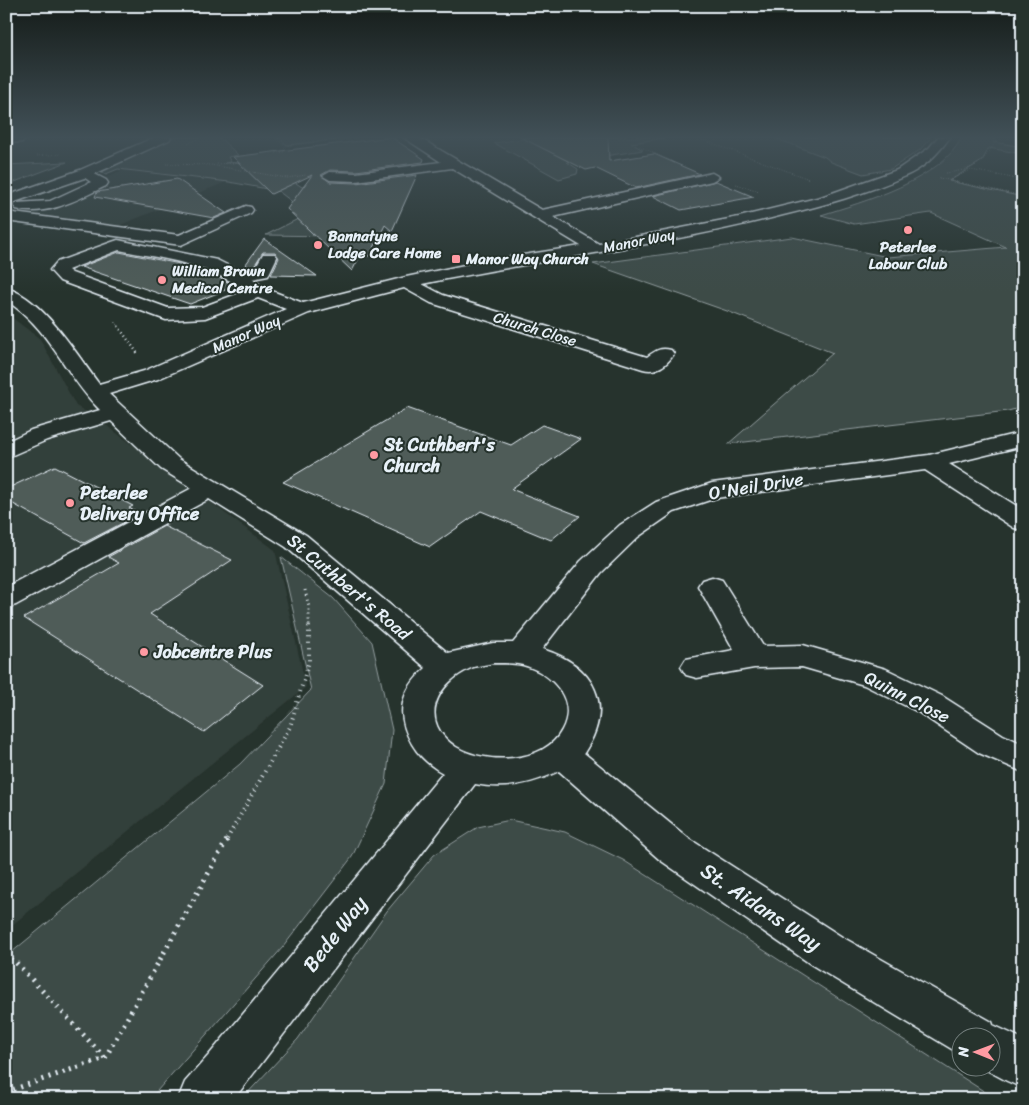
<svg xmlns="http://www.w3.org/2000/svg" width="1029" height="1105" font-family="Sriracha,sans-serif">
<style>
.built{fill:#333f3a}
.green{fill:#3e4b47;stroke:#939ea0}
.building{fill:#505c59;stroke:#e8f1f8}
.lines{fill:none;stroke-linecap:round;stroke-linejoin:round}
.minor-casing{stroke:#e8f1f8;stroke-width:3}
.major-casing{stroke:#e8f1f8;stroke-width:3}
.path-far5{stroke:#e8f1f8;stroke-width:1;stroke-dasharray:0.5 2;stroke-linecap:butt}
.path-far4{stroke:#e8f1f8;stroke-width:2;stroke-dasharray:0.5 2.5;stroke-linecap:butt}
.path-far3{stroke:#e8f1f8;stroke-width:2.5;stroke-dasharray:1 3;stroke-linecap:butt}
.path-far2{stroke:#e8f1f8;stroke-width:3;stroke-dasharray:1 4;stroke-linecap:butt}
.path-far1{stroke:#e8f1f8;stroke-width:4;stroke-dasharray:1 4.5;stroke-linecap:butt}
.path{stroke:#e8f1f8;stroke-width:5;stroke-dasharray:2 5.5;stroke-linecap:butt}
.minor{fill:#26332d;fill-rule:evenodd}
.major{fill:#26332d;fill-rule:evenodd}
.poi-dot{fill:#ff9aa2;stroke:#26332d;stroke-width:2}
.labels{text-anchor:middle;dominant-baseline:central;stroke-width:4;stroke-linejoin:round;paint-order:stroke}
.far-poi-label{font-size:15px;font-weight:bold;fill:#e8f1f8;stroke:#26332d;text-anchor:start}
.far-street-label{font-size:15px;fill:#e8f1f8;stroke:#26332d}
.poi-label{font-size:18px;font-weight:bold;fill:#e8f1f8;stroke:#26332d;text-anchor:start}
.street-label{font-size:18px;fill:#e8f1f8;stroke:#26332d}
.near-street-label{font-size:21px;fill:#e8f1f8;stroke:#26332d}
</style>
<rect width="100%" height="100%" fill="#26332d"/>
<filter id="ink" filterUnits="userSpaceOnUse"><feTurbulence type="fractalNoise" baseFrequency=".02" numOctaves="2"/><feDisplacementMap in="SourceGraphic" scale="10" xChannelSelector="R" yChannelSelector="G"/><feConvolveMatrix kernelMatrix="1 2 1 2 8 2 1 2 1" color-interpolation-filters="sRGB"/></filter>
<g filter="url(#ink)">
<g class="built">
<path d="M123 170 226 182 113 228 19 215Z"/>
<path d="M6 313 40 339 76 406 95 417 275 550 306 687 6 930Z"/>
</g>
<g class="green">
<path d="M174 137H219L238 155 228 157 231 162 225 163 262 161 302 187 336 183 330 236 266 235 304 216 295 204 278 191 229 182 118 169 106 174 102 172Z"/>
<path d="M277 137H358L287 145Z"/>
<path d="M537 137H673L631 143 643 150 567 162 578 169 577 174 559 179 494 143Z"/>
<path d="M772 137H931L920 150 891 169 863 174 831 162 825 157Z"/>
<path d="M962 137H995L993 142 1023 147V154L989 148 982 161 949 181 1023 197V407L1008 411 728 444 833 353 727 311 593 264 792 237 888 257 1006 247 931 213 854 224 821 215C863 202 941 180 962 137Z"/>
<path d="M67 162 12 183H6V165Z"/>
<path d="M281 557 333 598 372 642 392 730 386 784 352 857 283 947 150 1099H6V957L240 764 311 690Z"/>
<path d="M510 820 565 832 623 860 996 1099H242L298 1039 387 911 434 855 478 827Z"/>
</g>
<g class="building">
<path d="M391 137 424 159 423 162 356 171 330 170 321 175 330 182 356 183 417 175 392 231 385 225 370 256H360L352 271 287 209 312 175 271 194 233 157Z"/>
<path d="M520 137H608L609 161 654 154 700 174 636 188 595 168 586 170Z"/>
<path d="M177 179 226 213 214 218 95 197 97 192Z"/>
<path d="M716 181 754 197 681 210 653 196Z"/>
<path d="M264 239 317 276 271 275 279 258 275 252H263L254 266 243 268Z"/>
<path d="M119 252 185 265 216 276 235 286 190 304 81 267Z"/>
<path d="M407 408 511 445 542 425 581 439 511 489 580 516 551 540 481 511 430 547 283 482Z"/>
<path d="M55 466 133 506 129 508 140 514 84 543 6 500V489Z"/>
<path d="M164 526 232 560 150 614 263 685 204 732 24 618 119 563 108 557Z"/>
</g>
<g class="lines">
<defs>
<g id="minor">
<path d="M6 137H27L28 138 22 142 6 143Z"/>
<path d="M403 137H418L542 210 712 173 719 177 712 181 553 217 599 244 739 217 821 197 897 170 929 148 938 137H950C939 153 923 169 905 176 866 194 824 205 783 215 664 246 542 259 422 284L443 295 647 357C655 351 660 347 671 350L674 354C667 365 656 373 643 369L431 303 404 288 309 313 158 379 109 394 179 459 306 535 448 653 493 643H513L581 561 620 525 656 502 712 483 929 455 1023 432V446L949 464 1023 510V530L1014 528 925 470 716 498 674 512 638 537 601 573 542 649C594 665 616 705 584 753L688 838 842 937 992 1022 993 1025 1023 1039V1088L1007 1081 983 1068H992V1038H962V1054H960L812 965 660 860 559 771C532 784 504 790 475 784L234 1099H178L185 1082 209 1055 443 773C430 766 419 756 412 744 395 714 400 691 426 668L286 547 209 499 16 605 6 608V587L192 488 161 469 111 421 47 440 6 458V442L31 430 100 410C66 377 48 325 6 301V288C42 297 77 355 99 384L144 371 286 309 258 298 205 318 166 320 60 281 50 270 57 262 112 242 118 240 217 260 239 271 255 268 263 254H275L277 257 268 276 252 279 264 288 303 303 406 277 484 261 581 246 452 168 356 181 330 180 323 176 330 172 356 173 441 162ZM119 250C163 259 209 263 245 291L202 307 168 308 72 273 68 270ZM493 663C503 663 514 663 523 665 552 673 578 700 562 730 545 764 485 765 456 747 418 722 435 684 471 668 478 665 486 665 493 663Z"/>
<path d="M85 169 106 180 108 183 106 186C78 199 48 217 16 209L14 206 16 203 50 201 91 182 78 173Z"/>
<path d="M246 206 251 207 253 210 251 213 181 245 6 221V212L179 235Z"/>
<path d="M712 577 722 580 763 646 803 645 886 669 942 696 1003 735 1023 744V772L979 753 918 712 864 685 802 667 754 668 697 678 686 675 681 667 686 659 734 650 698 586 702 580Z"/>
</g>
<path id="major" d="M155 137H171L169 140 90 176 6 205V196L80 170Z"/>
</defs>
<use href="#minor" class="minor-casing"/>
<use href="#major" class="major-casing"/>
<g class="path-far5">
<path d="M274 137 285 146 362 137"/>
<path d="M695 137 809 179"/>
<path d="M995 142 1023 147"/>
<path d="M188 144 201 137"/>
<path d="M639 146 671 161"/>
<path d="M276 153 285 152V146"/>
<path d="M37 156 61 154"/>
<path d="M166 164 211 165 287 178 306 175"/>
<path d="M217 164 234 163"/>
<path d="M946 173C977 169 983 164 998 137"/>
<path d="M939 178 1023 196"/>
<path d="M950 180 971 170 1023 180"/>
<path d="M736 184 759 191"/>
</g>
<path class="path-far4" d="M115 322 119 327"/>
<path class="path-far3" d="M118 326 138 354"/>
<path class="path-far2" d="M305 590 309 607V628"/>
<path class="path-far1" d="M227 839 290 727 309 661V626"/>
<g class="path">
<path d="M6 952 105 1058"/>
<path d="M6 1092 105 1058 228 838"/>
</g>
<use href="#minor" class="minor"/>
<use href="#major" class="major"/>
</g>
</g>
<linearGradient id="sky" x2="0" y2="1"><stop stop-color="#151c19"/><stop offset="0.47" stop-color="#415057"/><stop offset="1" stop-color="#415057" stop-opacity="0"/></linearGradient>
<rect width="1029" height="292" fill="url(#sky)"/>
<g class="poi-dot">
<circle cx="908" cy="230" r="5"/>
<circle cx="318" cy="245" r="5"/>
<rect x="451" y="254" width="10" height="10" rx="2.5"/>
<circle cx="162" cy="280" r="5"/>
<circle cx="374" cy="455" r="5"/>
<circle cx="70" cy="503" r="5"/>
<circle cx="144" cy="652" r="5"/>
</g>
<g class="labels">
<g class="far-poi-label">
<text x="328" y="236">Bannatyne<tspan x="328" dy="17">Lodge Care Home</tspan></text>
<text x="908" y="247" text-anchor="middle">Peterlee<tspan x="908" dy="17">Labour Club</tspan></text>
<text x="466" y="259">Manor Way Church</text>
<text x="172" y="271">William Brown<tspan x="172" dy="17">Medical Centre</tspan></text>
</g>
<g class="far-street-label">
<text transform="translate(639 241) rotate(-11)">Manor Way</text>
<text transform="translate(535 329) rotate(17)">Church Close</text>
<text transform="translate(246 334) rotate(-24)">Manor Way</text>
</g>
<g class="poi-label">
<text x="384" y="445">St Cuthbert's<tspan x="384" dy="21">Church</tspan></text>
<text x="80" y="493">Peterlee<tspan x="80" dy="21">Delivery Office</tspan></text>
<text x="154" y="652">Jobcentre Plus</text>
</g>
<g class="street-label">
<text transform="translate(756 486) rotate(-9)">O'Neil Drive</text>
<text transform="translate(349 587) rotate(40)">St Cuthbert's Road</text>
<text transform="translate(907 697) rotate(27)">Quinn Close</text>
</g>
<g class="near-street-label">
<text transform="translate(761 907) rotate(34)">St. Aidans Way</text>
<text transform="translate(335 934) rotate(-52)">Bede Way</text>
</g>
</g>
<rect width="1029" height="1105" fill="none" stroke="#26332d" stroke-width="25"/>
<rect x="12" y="12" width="1004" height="1080" fill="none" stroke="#e8f1f8" stroke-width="2" filter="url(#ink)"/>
<g transform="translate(976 1052) rotate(271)"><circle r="24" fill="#26332d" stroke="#747f7e"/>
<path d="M0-4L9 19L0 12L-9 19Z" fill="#ff9aa2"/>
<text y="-8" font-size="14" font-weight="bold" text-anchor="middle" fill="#e8f1f8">N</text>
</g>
</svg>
